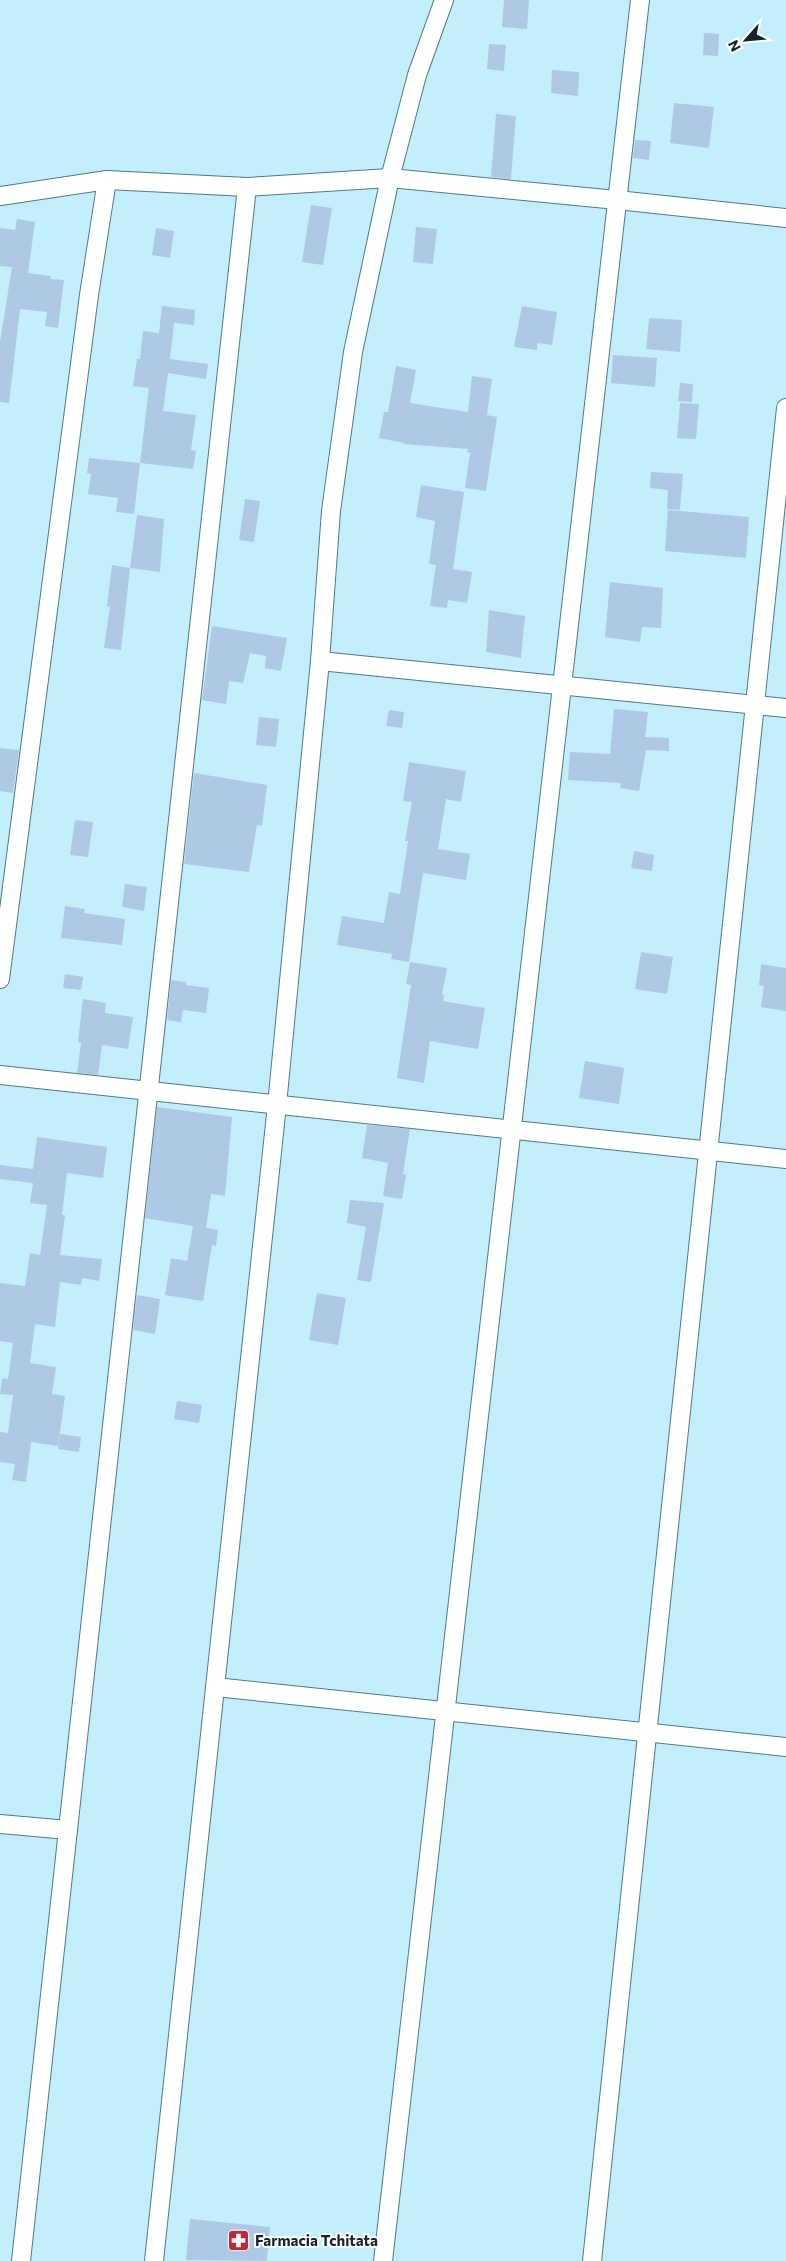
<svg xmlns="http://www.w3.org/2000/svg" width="786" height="2261" font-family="Commissioner,sans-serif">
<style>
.building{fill:#aec8e5}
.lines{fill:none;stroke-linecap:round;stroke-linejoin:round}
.minor-casing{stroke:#507986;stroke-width:20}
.minor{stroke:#fff;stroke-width:18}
.labels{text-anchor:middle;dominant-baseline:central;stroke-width:4;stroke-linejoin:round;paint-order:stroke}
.poi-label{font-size:15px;font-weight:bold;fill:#14252a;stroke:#fff;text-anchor:start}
</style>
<rect width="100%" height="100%" fill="#c3effd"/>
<g class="building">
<path d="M504 0H529L527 29 502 27Z"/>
<path d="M704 33 719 34 718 56 703 55Z"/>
<path d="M489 44 506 45 504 71 487 69Z"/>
<path d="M552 70 579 72 578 96 551 93Z"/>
<path d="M674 103 714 107 709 148 670 143Z"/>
<path d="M496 114 516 116 511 179 491 177Z"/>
<path d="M635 140 651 141 649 160 633 158Z"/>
<path d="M311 205 332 208 323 265 302 262Z"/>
<path d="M17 219 35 222 28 273 51 276V279L64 280 58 328 45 326 47 312 20 309 9 403 0 402V342L12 267 0 266V228L15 230Z"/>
<path d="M416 227 437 229 433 264 413 262Z"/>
<path d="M156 228 174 231 170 258 152 255Z"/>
<path d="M162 306 195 310 194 325 174 323 170 359 208 364 206 379 168 373 163 411 196 415 191 450 196 451 193 469 140 463 149 388 133 386 137 359H140L143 331 159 333Z"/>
<path d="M522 306 557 312 552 345 537 343V350L514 347Z"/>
<path d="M649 318 682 320 680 352 646 349Z"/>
<path d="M613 355 657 358 655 387 611 383Z"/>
<path d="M396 366 416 370 410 403 468 412 472 376 492 379 487 415 497 417 486 491 465 488 470 453 467 452 468 449 404 444V443L379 438 384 412H388Z"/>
<path d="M680 383 693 384 692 402 678 401Z"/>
<path d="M680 403 699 404 696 439 677 438Z"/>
<path d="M89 458 140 463 134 514 116 512 118 498 88 494 91 474 87 473Z"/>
<path d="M651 472 683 474 680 510 667 509 668 490 650 488Z"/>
<path d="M421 485 464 492 453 569 472 572 467 603 448 600 447 608 430 606 436 565 429 564 435 521 416 517Z"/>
<path d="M245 499 260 501 254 542 239 540Z"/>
<path d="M668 510 749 517 746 558 665 551Z"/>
<path d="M137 515 164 519 160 572 130 568Z"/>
<path d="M112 565 130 568 121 650 104 648 110 607 107 606Z"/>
<path d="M610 582 663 588 661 628 642 627 640 642 605 637Z"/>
<path d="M489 610 525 616 521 658 486 652Z"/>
<path d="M212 626 287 638 281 671 265 668 266 656 250 653 243 683 229 681 226 704 202 700Z"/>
<path d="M614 709 648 712 645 737 669 738V751L646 750 639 791 620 788 621 783 568 780 570 752 610 754Z"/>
<path d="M389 710 404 712 402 728 386 726Z"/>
<path d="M259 717 279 719 276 747 256 745Z"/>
<path d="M0 748 19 750 13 793 0 791Z"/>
<path d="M409 762 466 771 461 802 446 799 438 849 470 854 466 880 423 873 409 962 391 959 392 954 337 945 342 916 384 923 389 892 400 894 408 841H405L412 802 403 801Z"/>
<path d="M194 773 267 785 262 826 257 825 249 872 184 864Z"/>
<path d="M75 820 93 822 88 857 70 855Z"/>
<path d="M634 851 654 855 652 871 631 868Z"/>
<path d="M125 884 147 887 144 911 122 907Z"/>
<path d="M65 906 85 909 84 913 125 919 122 945 61 938Z"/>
<path d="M641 952 673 957 667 994 635 989Z"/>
<path d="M410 962 447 968 442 995H444L443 1001 485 1008 478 1049 430 1041 424 1083 397 1078 411 985 406 984Z"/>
<path d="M761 964 786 968V1011L761 1007 764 986 759 985Z"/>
<path d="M65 974 83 977 81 990 63 988Z"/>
<path d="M171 980 186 982V985L209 988 206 1013 183 1010 181 1022 167 1020Z"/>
<path d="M83 999 106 1003 105 1013 133 1017 128 1049 102 1045 98 1075 77 1073 81 1043 78 1042Z"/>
<path d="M585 1061 624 1068 619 1104 579 1098Z"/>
<path d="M157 1107 232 1117 225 1196 211 1194 206 1228 218 1230 216 1246 212 1245 203 1301 165 1295 171 1258 187 1261 193 1226 145 1218Z"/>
<path d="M367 1125 410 1129 403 1174 406 1175 402 1199 383 1196 388 1163 362 1158Z"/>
<path d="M37 1137 107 1147 103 1178 67 1173 62 1215H65L60 1255 102 1259 99 1281 82 1278 81 1285 60 1282 55 1327 35 1324 30 1363 56 1367 52 1394 65 1396 58 1446 31 1442 26 1482 12 1480 15 1464 0 1462V1432L8 1433 13 1395 0 1394 2 1378 8 1379 13 1343 0 1341V1283L25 1286 30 1253 40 1255 47 1205 30 1203 33 1183 0 1179V1165L33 1169Z"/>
<path d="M350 1200 384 1203 371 1282 357 1280 366 1227 347 1223Z"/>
<path d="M317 1293 346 1298 338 1345 309 1340Z"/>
<path d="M137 1295 160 1299 155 1334 133 1330Z"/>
<path d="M177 1401 202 1405 199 1423 174 1419Z"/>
<path d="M60 1434 81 1437 79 1452 58 1449Z"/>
<path d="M190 2219 270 2227 267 2261 186 2260Z"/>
</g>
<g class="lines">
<defs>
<g id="minor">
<path d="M0 196 107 180 247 187 390 178 617 200 786 218"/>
<path d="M320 661 786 708"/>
<path d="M0 979 89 295 107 180"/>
<path d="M0 1075 786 1159"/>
<path d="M215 1687 786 1747"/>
<path d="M0 1824 68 1830"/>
<path d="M21 2261 247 187"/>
<path d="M154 2261 277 1105 320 661 331 511 353 352 390 178 417 75 444 0"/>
<path d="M383 2261 640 0"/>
<path d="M592 2261 786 408"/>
</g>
</defs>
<use href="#minor" class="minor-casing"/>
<use href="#minor" class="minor"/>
</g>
<defs>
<symbol id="pharmacy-square" viewBox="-11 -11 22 22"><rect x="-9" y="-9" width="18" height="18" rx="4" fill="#ba293c" stroke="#fff"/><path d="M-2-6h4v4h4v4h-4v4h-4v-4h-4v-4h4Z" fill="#fff"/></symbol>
</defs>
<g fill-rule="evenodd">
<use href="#pharmacy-square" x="226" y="2228" width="25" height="25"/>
</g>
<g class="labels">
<g class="poi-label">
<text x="255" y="2240">Farmacia Tchitata</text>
</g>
</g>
<g transform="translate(746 40) rotate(243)" stroke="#ffffff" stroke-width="4" paint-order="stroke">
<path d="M0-4L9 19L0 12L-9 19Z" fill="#14252a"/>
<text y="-8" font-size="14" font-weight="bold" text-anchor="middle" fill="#14252a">N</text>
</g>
</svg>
